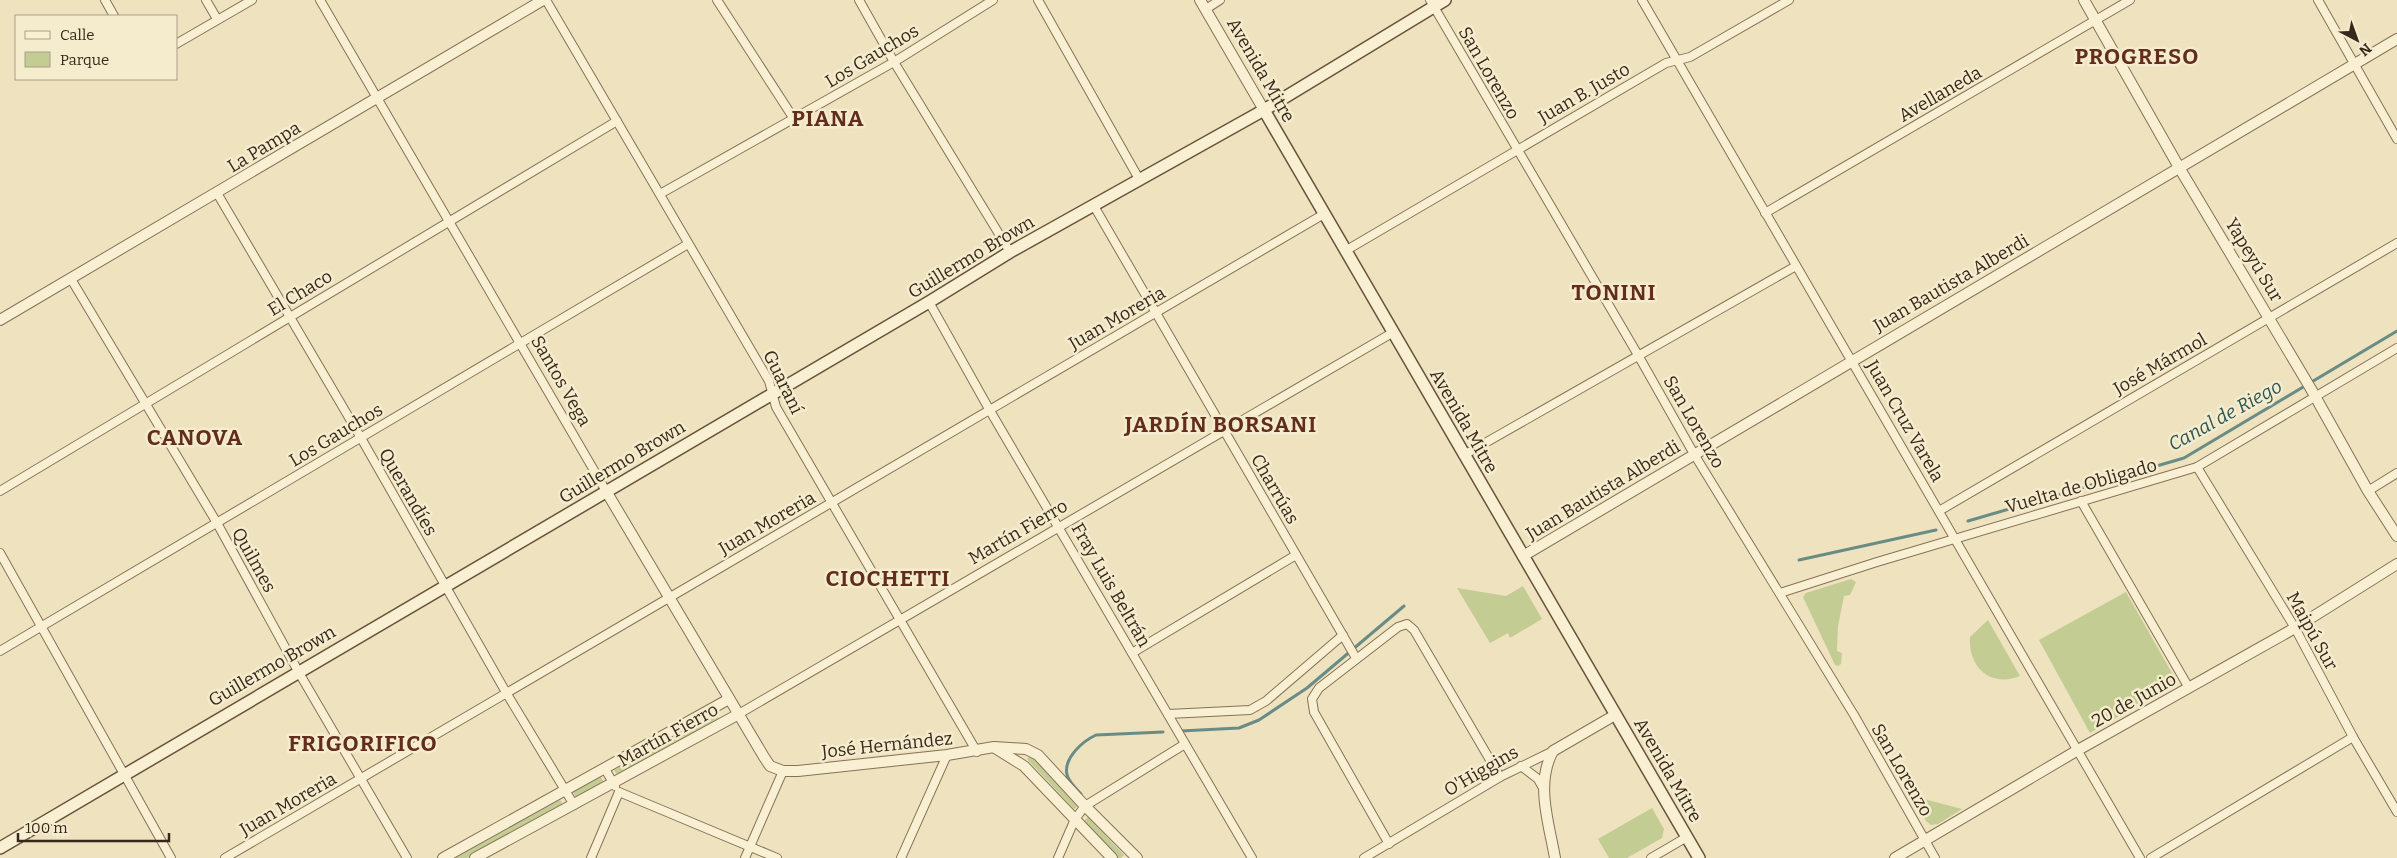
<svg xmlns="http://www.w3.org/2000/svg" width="2397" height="858" font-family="Bitter,serif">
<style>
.green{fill:#c3cc93}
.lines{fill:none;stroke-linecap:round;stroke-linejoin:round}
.stream{stroke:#698d86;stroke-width:3}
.minor-casing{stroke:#877257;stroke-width:10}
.tertiary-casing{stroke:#877257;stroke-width:12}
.secondary-casing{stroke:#68533b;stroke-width:14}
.minor{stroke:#f9efd2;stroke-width:8}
.tertiary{stroke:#f9efd2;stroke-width:10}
.secondary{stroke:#f9efd2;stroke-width:11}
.labels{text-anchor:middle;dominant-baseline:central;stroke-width:5;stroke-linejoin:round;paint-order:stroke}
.street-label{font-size:18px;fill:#36291c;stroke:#f5ecce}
.water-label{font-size:19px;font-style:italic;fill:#2b5655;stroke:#f5ecce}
.district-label{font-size:22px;font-weight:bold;letter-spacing:1px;fill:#632d1b;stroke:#f5ecce}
</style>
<rect width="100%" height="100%" fill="#eee2bf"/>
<g class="green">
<path d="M1851 579 1856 582 1850 595 1844 596 1838 626 1837 651 1842 653 1841 664 1838 666 1835 665 1803 597 1806 593Z"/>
<path d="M1523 586 1542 619 1510 638 1508 633 1490 643 1457 588 1506 596Z"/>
<path d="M2126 592 2177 682 2090 733 2039 640Z"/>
<path d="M1988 620 2020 676C1990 688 1968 667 1970 637Z"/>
<path d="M715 713 719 719 618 776 614 770Z"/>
<path d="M1031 755 1079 805 1074 809 1027 759Z"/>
<path d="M601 777 604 783 576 798 573 792Z"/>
<path d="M1906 787 1924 799 1962 809 1938 824 1931 825 1926 821Z"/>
<path d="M560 800 563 805 467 858H453Z"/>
<path d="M1652 808 1664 829 1662 838 1627 858H1609L1598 839Z"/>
<path d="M1088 817 1124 855 1121 858H1118L1084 821Z"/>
</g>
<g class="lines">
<g class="stream">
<path d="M1968 521 2184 458 2397 331"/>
<path d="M1799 560 1936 530"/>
<path d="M1181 731 1239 728 1259 720 1307 688 1404 606"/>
<path d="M1081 794C1076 789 1069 782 1067 775 1063 758 1083 741 1096 735L1163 732"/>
</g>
<defs>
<g id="minor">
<path d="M105 0 114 16"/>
<path d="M206 0 217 19"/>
<path d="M320 0 606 491"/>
<path d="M546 0 769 381 776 407 977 752"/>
<path d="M717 0 794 119"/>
<path d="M859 0 894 62 1010 252"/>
<path d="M1038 0 1139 179"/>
<path d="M1430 0 1638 355 1694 454 1854 715 1935 858"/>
<path d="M1642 0 2140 858"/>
<path d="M2318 0 2397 139"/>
<path d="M1206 9 1220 0"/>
<path d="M176 44 252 0"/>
<path d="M217 193 361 438 507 694 574 805"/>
<path d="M660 194 894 62 993 0"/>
<path d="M1094 206 1356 658"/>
<path d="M1765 213 2130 0"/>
<path d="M1345 251 1666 63 1690 57 1789 0"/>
<path d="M71 279 217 523 298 671 407 858"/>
<path d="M929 302 989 409 1252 858"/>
<path d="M1464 455 1796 266"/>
<path d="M2197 467 2295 628 2353 737 2397 812"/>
<path d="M0 491 617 121"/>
<path d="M2368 491 2397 473"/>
<path d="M2081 501 2189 688"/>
<path d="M1939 511 2397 243"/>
<path d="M0 553 171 858"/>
<path d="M1780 593 1877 562 2197 467 2397 348"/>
<path d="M0 651 688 244"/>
<path d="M1132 653 1296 555"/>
<path d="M1168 714 1250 710 1266 701 1343 635"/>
<path d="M737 715 1392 333"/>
<path d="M1521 766 1538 779 1543 788"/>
<path d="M605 769 615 786"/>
<path d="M619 792 777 858"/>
<path d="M1389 844 1314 712 1312 699 1319 688 1398 627 1407 624 1414 630 1500 777"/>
<path d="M225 858 1324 214"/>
<path d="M591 858 619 792"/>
<path d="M745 858 783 771"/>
<path d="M901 858 947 755"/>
<path d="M1058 858 1075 819 1085 806 1185 744"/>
<path d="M1364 858 1500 777 1553 751"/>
<path d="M1651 858 1687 837"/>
<path d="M2151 858 2353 737"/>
</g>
<g id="tertiary">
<path d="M1200 0 1264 110"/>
<path d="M2084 0 2180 169 2311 389 2368 491 2397 536"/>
<path d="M0 320 543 0"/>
<path d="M606 491 764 757 770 766 783 771H798L947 755 994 747 1026 749 1038 755 1085 806 1137 858"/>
<path d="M1523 556 2397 39"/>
<path d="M995 748 1024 766 1112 858"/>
<path d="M443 858 729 699"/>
<path d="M475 858 737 715"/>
<path d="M1555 858C1549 823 1535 784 1553 751L1615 715"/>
<path d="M1895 858 2078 750 2295 628 2397 564"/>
</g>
<g id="secondary">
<path d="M1264 110 1699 858"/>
<path d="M0 848 929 302 1010 252 1264 110 1445 0"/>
</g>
</defs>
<use href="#minor" class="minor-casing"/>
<use href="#tertiary" class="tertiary-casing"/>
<use href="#secondary" class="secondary-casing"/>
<use href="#minor" class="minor"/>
<use href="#tertiary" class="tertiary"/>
<use href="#secondary" class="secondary"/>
</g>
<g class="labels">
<g class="street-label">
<text transform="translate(872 56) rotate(-31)">Los Gauchos</text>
<text transform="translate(1261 70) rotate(60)">Avenida Mitre</text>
<text transform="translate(1489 73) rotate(60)">San Lorenzo</text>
<text transform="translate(1584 93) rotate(-30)">Juan B. Justo</text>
<text transform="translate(1940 94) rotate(-30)">Avellaneda</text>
<text transform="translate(264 147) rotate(-31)">La Pampa</text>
<text transform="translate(971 257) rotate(-31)">Guillermo Brown</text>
<text transform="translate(2254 260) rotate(59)">Yapeyú Sur</text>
<text transform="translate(1951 283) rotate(-30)">Juan Bautista Alberdi</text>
<text transform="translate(300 293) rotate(-31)">El Chaco</text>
<text transform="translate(1117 318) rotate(-30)">Juan Moreria</text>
<text transform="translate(2160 364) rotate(-30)">José Mármol</text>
<text transform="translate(561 381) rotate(60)">Santos Vega</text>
<text transform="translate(783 382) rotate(64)">Guaraní</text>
<text transform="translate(1464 421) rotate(60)">Avenida Mitre</text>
<text transform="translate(1905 421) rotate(60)">Juan Cruz Varela</text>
<text transform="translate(1694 422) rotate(60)">San Lorenzo</text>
<text transform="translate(336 435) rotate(-31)">Los Gauchos</text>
<text transform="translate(622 462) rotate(-31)">Guillermo Brown</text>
<text transform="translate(2081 486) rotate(-16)">Vuelta de Obligado</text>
<text transform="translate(1275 489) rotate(60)">Charrúas</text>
<text transform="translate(1603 490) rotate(-31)">Juan Bautista Alberdi</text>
<text transform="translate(408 492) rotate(60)">Querandíes</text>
<text transform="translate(767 523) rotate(-30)">Juan Moreria</text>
<text transform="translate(1018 532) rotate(-30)">Martín Fierro</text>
<text transform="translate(254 560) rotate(61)">Quilmes</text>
<text transform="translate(1111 585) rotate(60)">Fray Luis Beltrán</text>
<text transform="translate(2312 631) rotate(61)">Maipú Sur</text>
<text transform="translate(272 666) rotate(-30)">Guillermo Brown</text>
<text transform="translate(2134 700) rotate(-29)">20 de Junio</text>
<text transform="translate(668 735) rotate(-29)">Martín Fierro</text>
<text transform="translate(887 745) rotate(-6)">José Hernández</text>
<text transform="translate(1668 770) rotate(60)">Avenida Mitre</text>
<text transform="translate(1902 770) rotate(60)">San Lorenzo</text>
<text transform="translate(1481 771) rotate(-30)">O'Higgins</text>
<text transform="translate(288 804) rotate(-30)">Juan Moreria</text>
</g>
<g class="water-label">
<text transform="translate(2225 415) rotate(-29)">Canal de Riego</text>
</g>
<g class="district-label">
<text x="2137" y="56">PROGRESO</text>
<text x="828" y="118">PIANA</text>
<text x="1614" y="292">TONINI</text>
<text x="1221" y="424">JARDÍN BORSANI</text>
<text x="195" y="437">CANOVA</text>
<text x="888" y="578">CIOCHETTI</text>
<text x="363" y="743">FRIGORIFICO</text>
</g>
</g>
<rect x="15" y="15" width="162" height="65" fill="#f5ecce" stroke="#a99e87"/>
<rect x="25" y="31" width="25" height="8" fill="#f9efd2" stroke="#a99e87"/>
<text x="60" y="40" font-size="15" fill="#36291c">Calle</text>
<rect x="25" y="52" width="25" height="15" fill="#c3cc93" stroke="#a99e87"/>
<text x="60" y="65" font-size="15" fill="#36291c">Parque</text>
<g transform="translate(2357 40) rotate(139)" stroke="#f5ecce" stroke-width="4" paint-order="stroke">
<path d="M0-4L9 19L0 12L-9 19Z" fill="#36291c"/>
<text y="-8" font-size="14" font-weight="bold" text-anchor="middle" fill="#36291c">N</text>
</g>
<path d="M18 833v8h151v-8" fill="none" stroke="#36291c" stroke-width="2.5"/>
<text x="25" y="833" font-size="15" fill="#36291c" stroke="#f5ecce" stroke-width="4" paint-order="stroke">100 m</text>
</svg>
